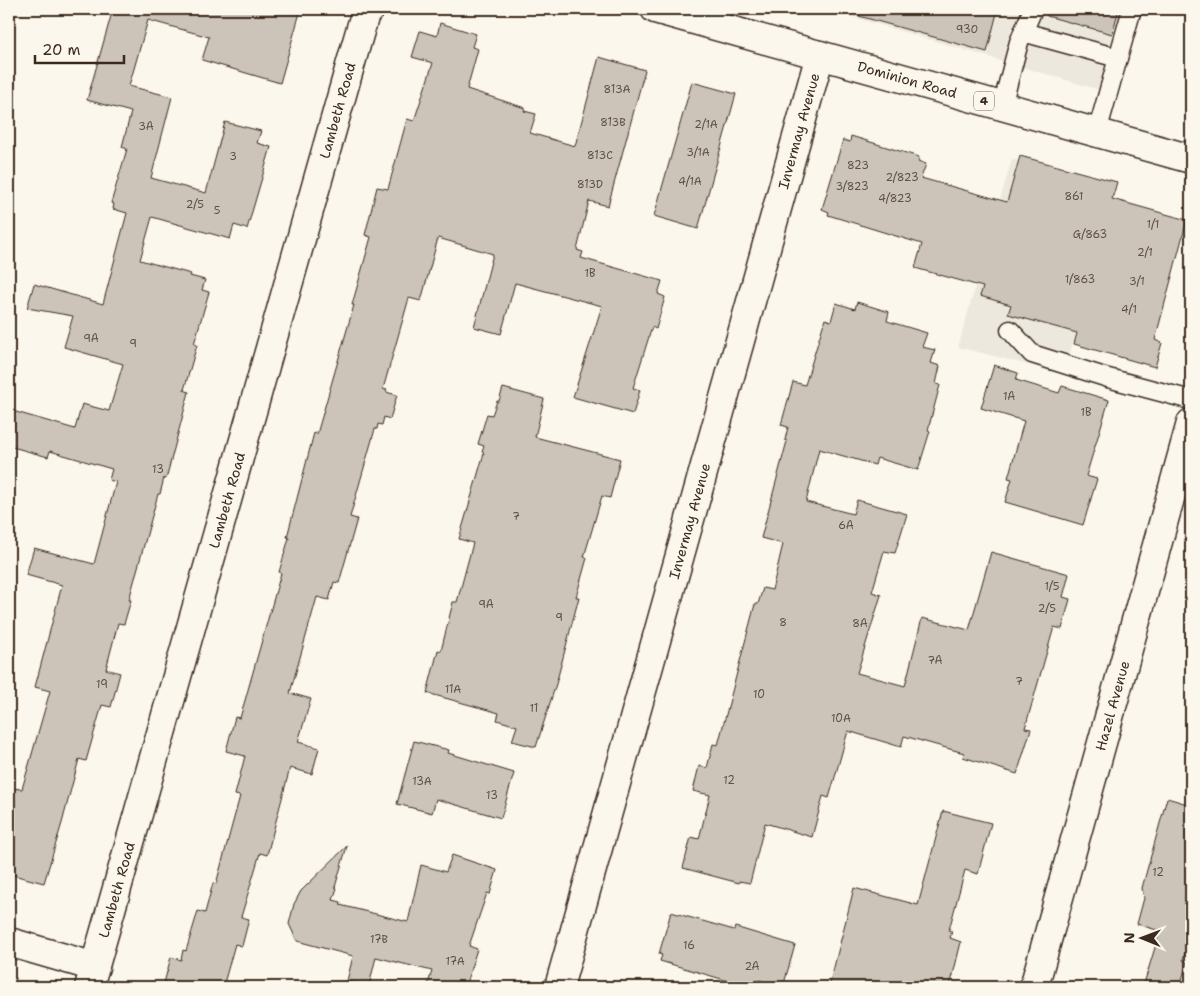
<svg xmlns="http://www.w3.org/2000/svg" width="1200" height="996" font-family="'Shantell Sans',sans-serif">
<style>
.built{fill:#ede8dd}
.building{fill:#ccc4b9;stroke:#3b2a1e}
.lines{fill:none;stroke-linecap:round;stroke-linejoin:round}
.service-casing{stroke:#3b2a1e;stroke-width:21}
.minor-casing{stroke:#3b2a1e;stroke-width:31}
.tertiary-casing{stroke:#3b2a1e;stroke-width:31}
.primary-casing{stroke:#3b2a1e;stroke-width:31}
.service{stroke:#fbf7ec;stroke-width:18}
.minor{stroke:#fbf7ec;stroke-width:28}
.tertiary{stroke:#fbf7ec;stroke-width:28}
.primary{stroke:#fbf7ec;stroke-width:28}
.labels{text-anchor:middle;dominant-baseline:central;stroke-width:5;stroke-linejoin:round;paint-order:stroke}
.number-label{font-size:11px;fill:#5f5045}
.shield{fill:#fbf7ec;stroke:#75685c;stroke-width:1}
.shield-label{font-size:12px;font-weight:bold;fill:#3b2a1e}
.street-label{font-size:14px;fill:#3b2a1e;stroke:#fbf7ec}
</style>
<rect width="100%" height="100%" fill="#fbf7ec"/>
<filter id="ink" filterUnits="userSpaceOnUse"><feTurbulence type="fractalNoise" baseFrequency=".02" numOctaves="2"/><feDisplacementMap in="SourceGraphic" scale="10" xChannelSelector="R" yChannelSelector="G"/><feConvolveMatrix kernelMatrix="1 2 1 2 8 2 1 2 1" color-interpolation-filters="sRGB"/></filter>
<g filter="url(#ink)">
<g class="built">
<path d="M826 9H1141L1117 95Z"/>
<path d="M1012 159 1116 189 1069 357 1155 382 1151 396 958 347Z"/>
</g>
<g class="building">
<path d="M113 9H301L280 83 202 60 209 37 148 20 129 86 172 97 151 178 206 193 225 122 261 131 257 143 271 147 247 229 234 225 230 239 152 217 140 260 191 274 190 276 205 280 202 290 209 292 194 344 197 345 184 390 189 392 166 479 164 478 160 494H158L129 600H131L124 624 118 623 106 669 120 673 111 707 102 705 86 761 79 759 62 823 44 883 9 874V788L22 789 50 691 35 687 62 585 26 575 34 548 94 564 116 482 109 480 112 469 50 451 48 457 9 446V410L75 429 82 404 109 411 123 364 64 347 73 316 27 308 34 284 103 304 127 213 113 209 114 204 111 203 127 149 122 147 131 112 87 100Z"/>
<path d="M860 9H998L987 52 859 16Z"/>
<path d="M1048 9H1119L1112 34 1047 16Z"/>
<path d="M440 23 476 34 472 47 478 49 467 89 525 108 524 111 536 114 530 133 575 146 599 57 645 70 608 206 589 201 577 250 583 252 581 258 662 281 658 294 665 297 656 329 652 327 633 388 640 390 633 414 573 397 602 306 515 283 501 334 474 327 493 254 438 238 421 301 409 298 383 389 387 390 386 392 397 395 390 419 384 417 382 425 378 424 377 429H375L350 517 357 519 339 583 334 582 329 600 317 597 290 693 311 699 298 742 319 748 312 774 290 768 267 855 260 853 241 917 249 919 242 946 235 944 223 987H177L164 983 171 957 181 960 183 950 186 951 198 911 205 913 213 883 216 884 240 796 235 795 245 756 226 751 235 717 240 718 281 573 279 572 289 538 287 537 309 452 314 433 317 434 354 305H352L371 237 365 235 377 187 388 189 407 119 414 121 433 63 412 57 420 31 437 36Z"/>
<path d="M692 82 736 94 698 229 654 216Z"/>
<path d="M851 136 919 157 918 161 926 164 921 178 1007 202 1020 156 1117 182 1112 199 1187 220 1155 340 1162 343 1155 367 1074 344 1077 333 1008 314 1011 305 980 296 983 287 915 268 922 244 828 215 829 212 822 209 843 140 850 142Z"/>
<path d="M857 302 889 312 887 321 927 333 922 347 935 350 931 363 940 366 936 384 940 385 928 430 930 431 918 470 877 458 875 465 819 449 806 502 853 514 857 500 907 514 895 553 884 551 872 592 881 595 857 673 905 686 922 618 969 630 991 552 1069 574 1063 597 1070 599 1062 629 1054 627 1025 728 1031 729 1017 774 963 757 964 753 904 736 901 747 848 731 829 798 823 796 812 837 765 823 750 883 739 881V883L683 868 691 837 699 839 710 795 693 791 699 766 707 768 713 744 718 745 755 604H758L763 588 772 590 783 544 761 538 787 441 785 440 788 427 781 425 793 382 805 385 825 319 831 321 836 303 855 309Z"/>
<path d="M994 365 1018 373 1016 380 1059 393 1062 386 1109 400 1086 476 1097 479 1083 525 1005 502 1012 479 1008 478 1024 421 981 408Z"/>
<path d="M503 388 544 399 535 437 620 459 610 498 602 496 584 557 587 558 576 597H579L556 684 536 747 512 741 517 726 497 720 499 713 427 693 438 650 441 651 453 602H457L473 543 459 539 484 453 482 452 484 446 478 444 487 414 492 415 497 401H499Z"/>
<path d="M414 741 449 750 448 753 514 773 501 818 436 799 432 813 397 804Z"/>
<path d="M1167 798 1191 805V931L1183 960 1187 962 1180 987H1143L1160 931 1137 924 1144 898 1142 888Z"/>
<path d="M943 811 991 823 978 874 965 870 949 930 952 931 950 938 961 942 950 987H829L854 888 918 905Z"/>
<path d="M347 846 335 887 337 888 333 900 341 902 340 905 408 922 421 865 446 872 452 855 497 870 490 894 487 893 469 946 477 949 465 987H427L432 971 376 957 369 986 347 981 353 956 297 941 289 924 294 904 301 891Z"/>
<path d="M671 912 734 930 735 927 795 945 783 987 759 980 757 987H749L660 961 662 955 659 954Z"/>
</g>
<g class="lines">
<defs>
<g id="service">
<path d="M1023 32 1118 58"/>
<path d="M1002 106 1019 42 1033 9"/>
<path d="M1097 132 1132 9"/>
<path d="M1010 330 1032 354 1108 378 1191 400"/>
</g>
<g id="minor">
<path d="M9 942 95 967"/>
<path id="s1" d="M559 987 820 55"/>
<path id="s2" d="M1034 987 1191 423"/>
</g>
<g id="tertiary">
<path id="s3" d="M89 987 356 45 365 14 370 9"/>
</g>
<g id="primary">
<path id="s4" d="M655 9 1191 159"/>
</g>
</defs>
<use href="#service" class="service-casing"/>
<use href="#minor" class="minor-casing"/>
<use href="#tertiary" class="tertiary-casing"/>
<use href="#primary" class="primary-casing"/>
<use href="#service" class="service"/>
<use href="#minor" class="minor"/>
<use href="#tertiary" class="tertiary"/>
<use href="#primary" class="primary"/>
</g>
</g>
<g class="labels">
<g class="number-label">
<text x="967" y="29">930</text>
<text x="617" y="89">813A</text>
<text x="613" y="122">813B</text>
<text x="706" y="124">2/1A</text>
<text x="146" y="126">3A</text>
<text x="698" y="152">3/1A</text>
<text x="600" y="155">813C</text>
<text x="233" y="156">3</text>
<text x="858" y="165">823</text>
<text x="902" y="177">2/823</text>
<text x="690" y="181">4/1A</text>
<text x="590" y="184">813D</text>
<text x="852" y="186">3/823</text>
<text x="1074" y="196">861</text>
<text x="895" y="198">4/823</text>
<text x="195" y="204">2/5</text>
<text x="217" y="210">5</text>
<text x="1153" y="224">1/1</text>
<text x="1090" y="234">G/863</text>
<text x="1145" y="252">2/1</text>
<text x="590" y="273">1B</text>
<text x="1080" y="279">1/863</text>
<text x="1137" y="281">3/1</text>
<text x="1129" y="309">4/1</text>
<text x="91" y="338">9A</text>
<text x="133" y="343">9</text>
<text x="1009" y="396">1A</text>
<text x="1086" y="412">1B</text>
<text x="158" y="469">13</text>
<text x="516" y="516">7</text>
<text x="846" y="525">6A</text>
<text x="1052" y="586">1/5</text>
<text x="486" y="604">9A</text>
<text x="1047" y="608">2/5</text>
<text x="559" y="617">9</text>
<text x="783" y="622">8</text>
<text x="860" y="623">8A</text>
<text x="935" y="660">7A</text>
<text x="1019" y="681">7</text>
<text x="102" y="684">19</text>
<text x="453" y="689">11A</text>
<text x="759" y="694">10</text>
<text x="534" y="708">11</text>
<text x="841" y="718">10A</text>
<text x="729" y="780">12</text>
<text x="422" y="781">13A</text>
<text x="492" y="795">13</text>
<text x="1158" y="872">12</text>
<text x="379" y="939">17B</text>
<text x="689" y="945">16</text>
<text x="455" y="961">17A</text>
<text x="752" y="966">2A</text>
</g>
<rect class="shield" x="974" y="91.5" width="20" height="19" rx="4"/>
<g class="shield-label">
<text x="984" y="101">4</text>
</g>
<g class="street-label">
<text stroke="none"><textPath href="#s4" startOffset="262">Dominion Road</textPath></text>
<text stroke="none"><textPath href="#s3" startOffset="911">Lambeth Road</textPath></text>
<text stroke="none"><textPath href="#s1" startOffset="889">Invermay Avenue</textPath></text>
<text stroke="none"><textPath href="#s3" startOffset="506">Lambeth Road</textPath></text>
<text stroke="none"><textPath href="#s1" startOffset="484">Invermay Avenue</textPath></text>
<text stroke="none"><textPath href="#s2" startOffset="292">Hazel Avenue</textPath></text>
<text stroke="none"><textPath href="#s3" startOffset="101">Lambeth Road</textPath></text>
</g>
</g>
<rect width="1200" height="996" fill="none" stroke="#fbf7ec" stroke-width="30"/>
<rect x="15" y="15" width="1170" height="966" fill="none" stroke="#3b2a1e" stroke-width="2" filter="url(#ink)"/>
<g transform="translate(1142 938) rotate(271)" stroke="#fbf7ec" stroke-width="4" paint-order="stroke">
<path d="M0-4L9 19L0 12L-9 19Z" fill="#3b2a1e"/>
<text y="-8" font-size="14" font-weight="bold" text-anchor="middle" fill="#3b2a1e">N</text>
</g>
<path d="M35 55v8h89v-8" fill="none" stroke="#3b2a1e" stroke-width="2.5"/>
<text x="42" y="55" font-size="15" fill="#3b2a1e" stroke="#fbf7ec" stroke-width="4" paint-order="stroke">20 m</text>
</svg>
